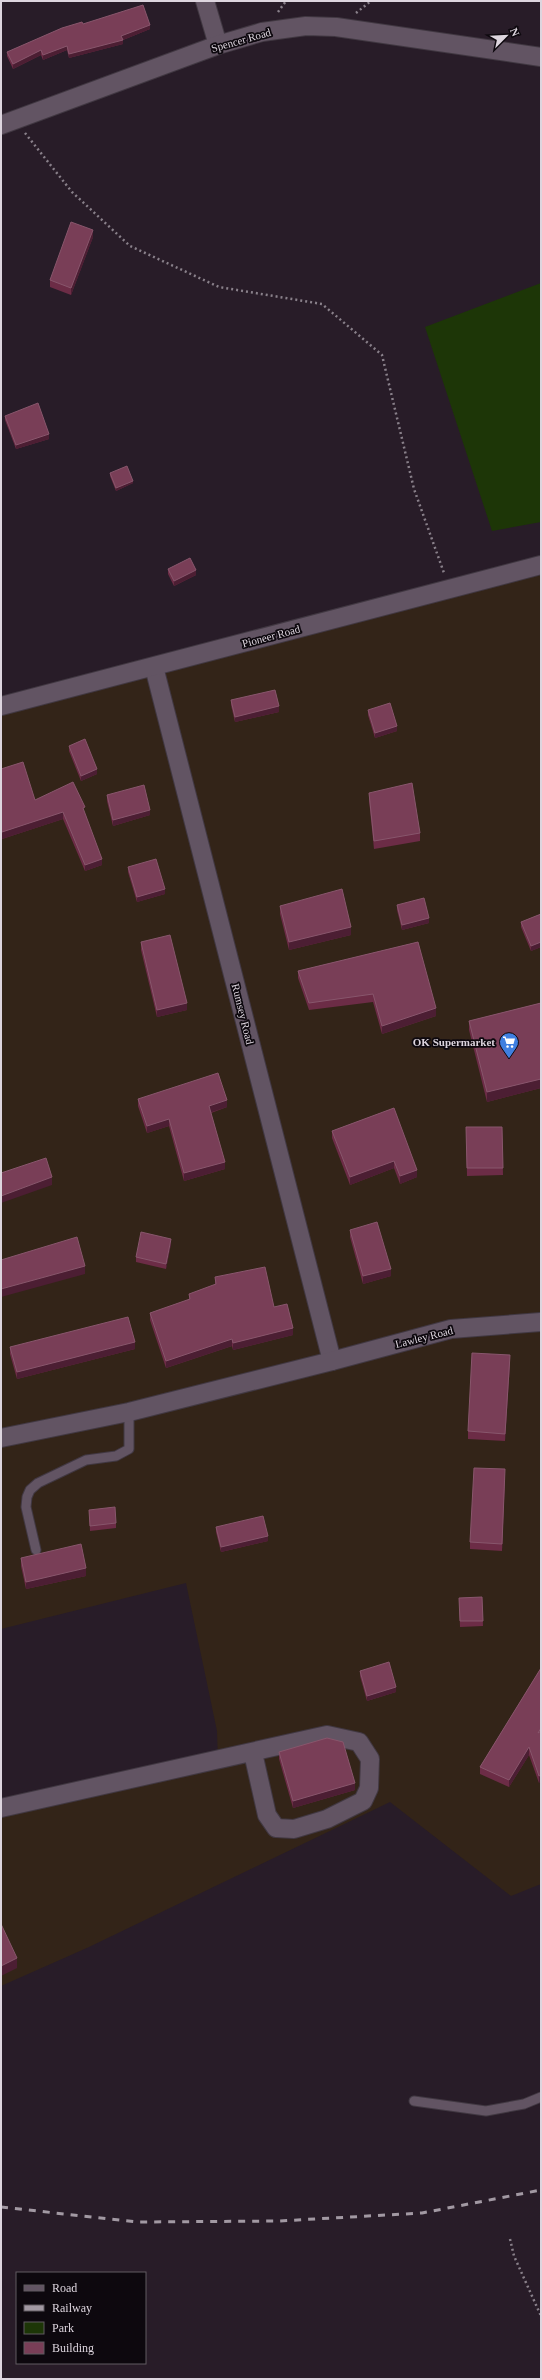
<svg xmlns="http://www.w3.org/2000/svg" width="542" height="2380" font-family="Georgia,serif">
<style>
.industrial{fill:#332418}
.green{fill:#1d3607}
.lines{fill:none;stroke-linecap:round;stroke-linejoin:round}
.service-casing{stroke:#413842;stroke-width:11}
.minor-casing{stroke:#413842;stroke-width:20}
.path{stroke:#89808a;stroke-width:2.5;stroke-dasharray:2 3;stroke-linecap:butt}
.service{stroke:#625463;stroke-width:9}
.minor{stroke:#625463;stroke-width:18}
.rail{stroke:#a299a3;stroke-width:3;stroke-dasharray:7 7;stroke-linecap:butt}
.wall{fill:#6c2c46}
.shaded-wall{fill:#4c1e33}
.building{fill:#793e57;stroke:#88566c}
.labels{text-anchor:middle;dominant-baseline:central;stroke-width:3.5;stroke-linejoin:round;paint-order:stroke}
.street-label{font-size:11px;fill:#ddd5de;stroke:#0d080e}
.poi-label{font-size:11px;font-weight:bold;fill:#ddd5de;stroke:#0d080e;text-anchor:end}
</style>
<rect width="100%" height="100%" fill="#281c28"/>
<path class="industrial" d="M541 565V1884L511 1896 390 1802 89 1947 1 1986V1808L218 1760 217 1731 186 1583 1 1629V706Z"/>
<path class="green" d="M541 283V522L492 531 425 327Z"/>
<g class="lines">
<defs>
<g id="service">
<path d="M36 1550 26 1507 27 1497 30 1490 38 1483 86 1460 116 1456 129 1449V1412"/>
<path d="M414 2101 486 2111 524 2104 541 2097"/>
</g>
<g id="minor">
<path d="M205 1 218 45"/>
<path d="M1 125 218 45 262 32 306 26 336 27 541 57"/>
<path d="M154 667 332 1361"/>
<path d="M1 706 541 565"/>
<path d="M1 1438 129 1412 332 1361 451 1329 541 1322"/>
<path d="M1 1808 327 1735 359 1742 370 1759 369 1788 363 1801 327 1819 294 1829 276 1828 267 1815 253 1753"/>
</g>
</defs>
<use href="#service" class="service-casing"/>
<use href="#minor" class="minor-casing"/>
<g class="path">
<path d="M278 12 286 1"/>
<path d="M356 13 371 1"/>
<path d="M25 133 72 192 130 246 219 287 322 304 382 355 414 489 444 573"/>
<path d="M510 2239 514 2256 541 2316"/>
</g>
<use href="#service" class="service"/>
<use href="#minor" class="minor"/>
<path class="rail" d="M1 2207 137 2222 279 2221 422 2213 541 2190"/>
</g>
<g class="wall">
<path d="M83 24 150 29 123 40V44L69 58 67 50 43 60 41 55 13 69 7 56V52Z"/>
<path d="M93 237 71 295 50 287V280Z"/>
<path d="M5 416 49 439 16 449 5 420Z"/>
<path d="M110 473 133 483 116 491 110 476Z"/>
<path d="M168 569 196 575 174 586 168 574Z"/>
<path d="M231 700 279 712 235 722 231 705Z"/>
<path d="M368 710 397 731 375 738 368 715Z"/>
<path d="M69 746 97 774 81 781 69 751Z"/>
<path d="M1 769 35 800 85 814 102 865 85 871 63 819 2 839 1 834Z"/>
<path d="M369 793 420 833V841L374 849 369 800Z"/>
<path d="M107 795 150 815 113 826 107 801Z"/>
<path d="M128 867 165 894 137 902 128 872Z"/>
<path d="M397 905 429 923 402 930 397 910Z"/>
<path d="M280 906 351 935 289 950 280 914Z"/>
<path d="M541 914V947L531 951 521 927V922Z"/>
<path d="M141 942 187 1010 157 1017 141 950Z"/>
<path d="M418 942 436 1016 382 1034 373 1002 309 1010 298 978V971Z"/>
<path d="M541 1003V1088L487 1102 469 1030V1021Z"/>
<path d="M138 1099 227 1107 211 1113 225 1169 184 1181 169 1126 147 1133 138 1106Z"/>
<path d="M394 1108 417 1177 400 1184 394 1168 350 1185 332 1138V1131Z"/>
<path d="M466 1127H502L503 1175 467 1176Z"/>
<path d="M350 1230 391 1276 363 1284 350 1237Z"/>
<path d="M171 1244 166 1269 136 1262V1257Z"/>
<path d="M215 1277 274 1307 293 1335 233 1350 232 1346 166 1368 150 1320V1313L189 1300V1294L215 1285Z"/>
<path d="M10 1347 135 1349 17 1379 10 1354Z"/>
<path d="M510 1363 505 1441 468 1439V1431Z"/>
<path d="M505 1477 502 1551 470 1549V1542Z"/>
<path d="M89 1510 116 1523V1528L90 1531Z"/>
<path d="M216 1527 268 1541 221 1552 216 1532Z"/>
<path d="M21 1558 86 1576 26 1589 21 1566Z"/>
<path d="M482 1597 483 1626 460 1627 459 1598Z"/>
<path d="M541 1668 539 1783 529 1755 509 1787 480 1774V1767Z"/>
<path d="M360 1671 396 1692 367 1701 360 1676Z"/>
<path d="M279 1752 355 1790 293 1808 279 1759Z"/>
</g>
<g class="shaded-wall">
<path d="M150 25V29L123 40V44L69 58V54Z"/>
<path d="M67 46V50L43 60V55Z"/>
<path d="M41 50V55L13 69V64Z"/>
<path d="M93 230V237L71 295V288Z"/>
<path d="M49 434V439L16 449V445Z"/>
<path d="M133 481V483L116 491V488Z"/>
<path d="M196 570V575L174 586V581Z"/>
<path d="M279 706V712L235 722V717Z"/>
<path d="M397 726V731L375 738V733Z"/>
<path d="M97 769V774L81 781V776Z"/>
<path d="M150 810V815L113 826V820Z"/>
<path d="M63 812V819L2 839V832Z"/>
<path d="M102 859V865L85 871V865Z"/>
<path d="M165 889V894L137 902V897Z"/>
<path d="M429 918V923L402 930V925Z"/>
<path d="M351 927V935L289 950V942Z"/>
<path d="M541 942V947L531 951V946Z"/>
<path d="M187 1003V1010L157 1017V1010Z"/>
<path d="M436 1008V1016L382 1034V1026Z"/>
<path d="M541 1079V1088L487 1102V1092Z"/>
<path d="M227 1100V1107L209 1113V1106Z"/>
<path d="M169 1119V1126L147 1133V1126Z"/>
<path d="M394 1161V1168L350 1185V1177Z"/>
<path d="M225 1162V1169L184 1181V1173Z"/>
<path d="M417 1170V1177L400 1184V1176Z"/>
<path d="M52 1177V1185L1 1203V1196Z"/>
<path d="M171 1239V1244L166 1269V1264Z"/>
<path d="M85 1266V1274L1 1297V1289Z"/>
<path d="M391 1269V1276L363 1284V1276Z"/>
<path d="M293 1328V1335L233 1350V1343Z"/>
<path d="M232 1339V1346L166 1368V1361Z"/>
<path d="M135 1342V1349L17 1379V1372Z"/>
<path d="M510 1355V1363L505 1441V1434Z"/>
<path d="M505 1469V1477L502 1551V1544Z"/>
<path d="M268 1536V1541L221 1552V1547Z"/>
<path d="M86 1568V1576L26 1589V1582Z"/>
<path d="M396 1687V1692L367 1701V1696Z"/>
<path d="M529 1747V1755L509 1787V1780Z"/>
<path d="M541 1775V1782L539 1783V1776Z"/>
<path d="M355 1783V1790L293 1808V1801Z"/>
<path d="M17 1958V1968L1 1976V1966Z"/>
</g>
<g class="building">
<path d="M143 5 150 25 121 36 123 40 69 54 67 46 43 55 41 50 13 64 7 52 62 28 82 22 83 24Z"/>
<path d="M71 222 93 230 71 288 50 280Z"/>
<path d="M38 403 49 434 16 445 5 416Z"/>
<path d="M127 466 133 481 116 488 110 473Z"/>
<path d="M190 558 196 570 174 581 168 569Z"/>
<path d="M275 690 279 706 235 717 231 700Z"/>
<path d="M390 703 397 726 375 733 368 710Z"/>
<path d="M85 739 97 769 81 776 69 746Z"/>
<path d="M23 762 35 800 73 782 85 807 83 808 102 859 85 865 63 812 2 832 1 827V769Z"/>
<path d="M412 783 420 833 374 841 369 793Z"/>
<path d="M144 785 150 810 113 820 107 795Z"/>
<path d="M156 859 165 889 137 897 128 867Z"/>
<path d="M342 889 351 927 289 942 280 906Z"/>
<path d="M424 898 429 918 402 925 397 905Z"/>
<path d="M541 914V942L531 946 521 922Z"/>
<path d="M170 935 187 1003 157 1010 141 942Z"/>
<path d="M418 942 436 1008 382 1026 373 994 309 1003 298 971Z"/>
<path d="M541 1003V1079L487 1092 469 1021Z"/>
<path d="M218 1073 227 1100 209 1106 225 1162 184 1173 169 1119 147 1126 138 1099Z"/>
<path d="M394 1108 417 1170 400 1176 394 1161 350 1177 332 1131Z"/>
<path d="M466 1127H502L503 1168H467Z"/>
<path d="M46 1158 52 1177 1 1196V1173Z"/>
<path d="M377 1222 391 1269 363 1276 350 1230Z"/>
<path d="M141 1232 171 1239 166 1264 136 1257Z"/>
<path d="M77 1237 85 1266 1 1289V1260Z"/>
<path d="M265 1267 274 1307 287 1304 293 1328 233 1343 232 1339 166 1361 150 1313 190 1299 189 1294 216 1284 215 1277Z"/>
<path d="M128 1317 135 1342 17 1372 10 1347Z"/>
<path d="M472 1353 510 1355 505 1434 468 1431Z"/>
<path d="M474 1468 505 1469 502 1544 470 1542Z"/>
<path d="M115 1507 116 1523 90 1526 89 1510Z"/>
<path d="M263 1516 268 1536 221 1547 216 1527Z"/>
<path d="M81 1544 86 1568 26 1582 21 1558Z"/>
<path d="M482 1597 483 1621H460L459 1598Z"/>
<path d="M389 1662 396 1687 367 1696 360 1671Z"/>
<path d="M541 1668V1728L538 1733 541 1731V1775L539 1776 529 1747 509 1780 480 1767Z"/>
<path d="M327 1738 343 1742 355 1783 293 1801 279 1752Z"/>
<path d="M1 1924 17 1958 1 1966Z"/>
</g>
<defs>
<symbol id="supermarket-pin" viewBox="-11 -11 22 30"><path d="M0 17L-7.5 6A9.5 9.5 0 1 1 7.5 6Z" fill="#3f7fe0" stroke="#0d080e"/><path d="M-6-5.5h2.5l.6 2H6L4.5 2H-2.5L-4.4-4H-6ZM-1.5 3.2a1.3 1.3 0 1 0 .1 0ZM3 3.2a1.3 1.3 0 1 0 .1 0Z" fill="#fff"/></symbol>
</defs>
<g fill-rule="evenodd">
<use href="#supermarket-pin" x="498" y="1031" width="22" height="30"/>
</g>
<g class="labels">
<g class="street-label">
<text transform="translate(241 40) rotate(-16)">Spencer Road</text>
<text transform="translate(271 636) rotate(-15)">Pioneer Road</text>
<text transform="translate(243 1014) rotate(76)">Rumsey Road</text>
<text transform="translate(424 1337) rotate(-14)">Lawley Road</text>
</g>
<g class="poi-label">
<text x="495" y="1042">OK Supermarket</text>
</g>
</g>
<rect width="542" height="2380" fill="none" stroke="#ddd5de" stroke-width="4"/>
<rect x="16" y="2272" width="130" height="92" fill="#0d080e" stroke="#605a61"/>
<rect x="24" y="2285" width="20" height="6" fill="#625463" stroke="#605a61"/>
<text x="52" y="2292" font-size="12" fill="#ddd5de">Road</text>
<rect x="24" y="2305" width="20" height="6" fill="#a299a3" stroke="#605a61"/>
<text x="52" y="2312" font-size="12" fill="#ddd5de">Railway</text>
<rect x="24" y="2322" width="20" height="12" fill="#1d3607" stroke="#605a61"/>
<text x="52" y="2332" font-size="12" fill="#ddd5de">Park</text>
<rect x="24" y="2342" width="20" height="12" fill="#793e57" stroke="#605a61"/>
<text x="52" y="2352" font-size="12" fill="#ddd5de">Building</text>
<g transform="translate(506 36) rotate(66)" stroke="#0d080e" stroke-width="3" paint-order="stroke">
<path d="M0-3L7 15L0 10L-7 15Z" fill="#ddd5de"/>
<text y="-6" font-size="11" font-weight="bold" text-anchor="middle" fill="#ddd5de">N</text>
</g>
</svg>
